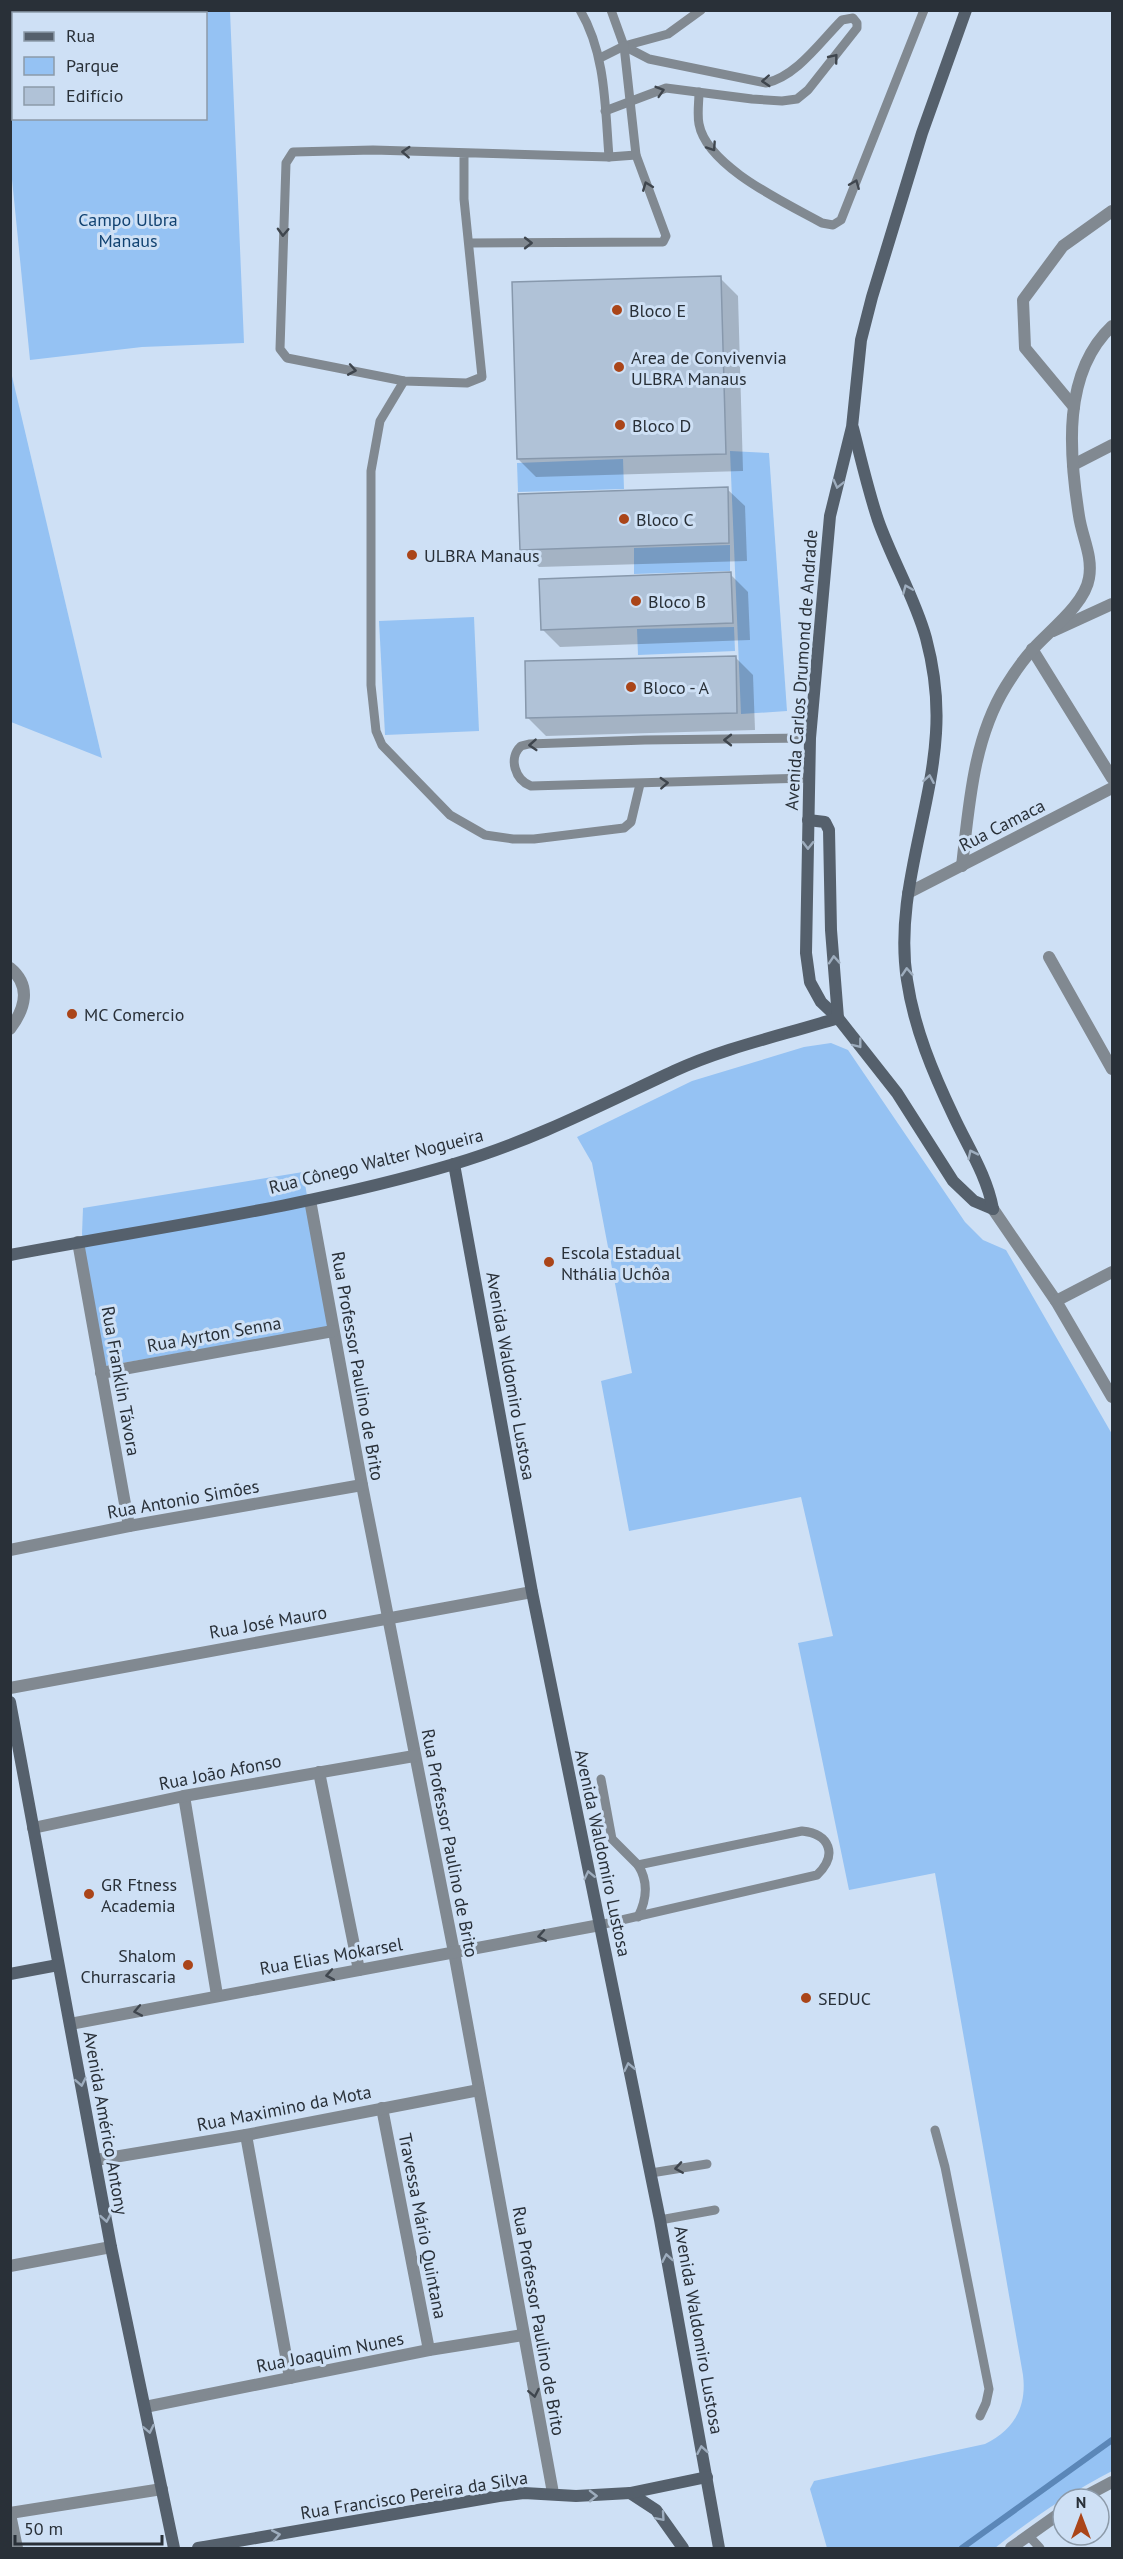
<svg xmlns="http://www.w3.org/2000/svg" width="1123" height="2559" font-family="'PT Sans',sans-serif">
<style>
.green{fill:#95c2f3;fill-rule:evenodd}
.shadow{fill:#0003}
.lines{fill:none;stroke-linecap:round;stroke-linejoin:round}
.stream{stroke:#5b87b8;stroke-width:6}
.building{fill:#b0c2d7;stroke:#8798ac;stroke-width:1.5}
.lane{stroke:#818991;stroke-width:9}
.street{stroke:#818991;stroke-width:12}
.secondary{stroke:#55606c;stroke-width:12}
.oneway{stroke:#3f464e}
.oneway2{stroke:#9eadbe}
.poi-dot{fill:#aa4519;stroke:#cee0f5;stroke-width:2}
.labels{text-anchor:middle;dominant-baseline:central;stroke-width:6;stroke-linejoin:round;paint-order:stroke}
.park-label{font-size:18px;fill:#114271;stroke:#cee0f5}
.poi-label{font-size:18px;fill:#293038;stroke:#cee0f5;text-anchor:start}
.street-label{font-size:18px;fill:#293038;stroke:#cee0f5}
</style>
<rect width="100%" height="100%" fill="#cee0f5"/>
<g class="green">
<path d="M10 11H230L244 343 142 347 30 360 11 169ZM14 14H206V118H14Z"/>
<path d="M11 372 102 758 11 722Z"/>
<path d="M730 451 769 453 787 711 741 714Z"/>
<path d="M623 459 624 489 518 492 517 463Z"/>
<path d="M730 545V571L634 574V548Z"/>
<path d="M474 617 479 731 385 735 379 621Z"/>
<path d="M734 627 735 651 638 655 637 629Z"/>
<path d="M831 1043 848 1050 965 1222 983 1240 1006 1250 1112 1434V2471C1070 2493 1032 2518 995 2548H827L810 2489 814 2481 985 2444C1014 2430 1027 2407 1023 2375L935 1873 849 1890 798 1643 833 1636 801 1497 629 1531 601 1381 632 1373 592 1163 577 1137 692 1081 804 1047Z"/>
<path d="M303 1172 329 1327 105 1366 82 1234 83 1208Z"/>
</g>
<g class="shadow">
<path d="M720 278 738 296 743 471 536 477 518 459Z"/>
<path d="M727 489 745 506 747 561 539 567 521 549Z"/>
<path d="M730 574 748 592 750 640 560 647 542 629Z"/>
<path d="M735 657 753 675 755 730 546 736 528 718Z"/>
</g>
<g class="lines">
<path class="stream" d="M962 2548 1112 2440"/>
</g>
<g class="building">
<path d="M721 276 726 454 517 459 512 282Z"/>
<path d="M728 487 729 543 520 550 518 494Z"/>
<path d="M731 572 733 623 541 630 539 579Z"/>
<path d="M736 656 737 713 526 718 525 661Z"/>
</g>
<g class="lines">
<g class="lane">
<path d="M580 10C606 54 605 107 609 157"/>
<path d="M600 58 624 46 668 34 701 10"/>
<path d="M699 92C699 102 697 114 699 124 707 167 786 203 822 223L833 225 841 220 924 10"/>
<path d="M605 111 666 88 752 99 782 101 797 99 808 90 857 28V23L853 18 842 20C820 42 797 76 766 83L649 59 624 46 611 10"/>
<path d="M464 153V199L482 377 467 383 404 381 287 358 280 349 286 163 293 152 373 150 609 157 636 155"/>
<path d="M470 243 663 242 666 236 636 155 624 46"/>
<path d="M404 381 380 421 371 471V685L376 731 382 745 450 815 485 835 513 839H534L624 828 631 822 640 784"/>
<path d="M809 778 531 786C515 780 508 758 521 746L529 744 645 740 810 738"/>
<path d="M638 1865C649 1882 647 1899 638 1917"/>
<path d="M600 1925 817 1875C838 1855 830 1834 802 1831L638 1865 612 1839 601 1779"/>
<path d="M935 2130 945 2167 989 2389 986 2403 980 2416"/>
<path d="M651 2173 707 2164"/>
<path d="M660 2220 715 2210"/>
<path d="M1028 2535 1040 2548"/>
</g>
<g class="street">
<path d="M1074 407 1025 348 1023 300 1063 246 1112 211"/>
<path d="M1073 465 1112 445"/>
<path d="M1053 631 1112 604"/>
<path d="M1032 649 1112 778"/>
<path d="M962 866C969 806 973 739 1006 686 1014 673 1023 660 1033 649 1050 630 1085 604 1089 578 1093 556 1082 537 1079 516 1069 453 1062 373 1112 326"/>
<path d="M908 893 1112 788"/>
<path d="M1049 957 1112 1069"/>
<path d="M10 968C32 986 25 1009 10 1029"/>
<path d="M310 1200 362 1485 454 1952 553 2493"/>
<path d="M993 1209 1056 1301 1112 1397"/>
<path d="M78 1242 129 1526"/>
<path d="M1056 1301 1112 1272"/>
<path d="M101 1373 333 1331"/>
<path d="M10 1550 129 1526 362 1485"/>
<path d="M10 1688 532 1592"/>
<path d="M319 1772 359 1970"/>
<path d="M184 1796 217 1995"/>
<path d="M33 1828 184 1796 414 1756"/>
<path d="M70 2024 600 1925"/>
<path d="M382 2108 429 2350"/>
<path d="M246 2135 290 2378"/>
<path d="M96 2160 246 2135 479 2090"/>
<path d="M10 2266 111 2247"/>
<path d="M145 2407 429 2350 523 2335"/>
<path d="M1080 2499 1112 2482"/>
<path d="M10 2513 162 2489"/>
<path d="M10 2514 17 2548"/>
<path d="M1011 2548 1063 2511"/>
</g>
<g class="secondary">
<path d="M966 10 922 133 872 297 861 340 852 427 830 516 810 738 806 953 810 982 821 1002 838 1018 897 1093 953 1181 974 1201 993 1209"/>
<path d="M853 428C861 459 868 490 878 520 892 560 915 598 926 638 934 668 938 702 936 733 931 816 894 896 907 980 914 1028 933 1073 954 1117 968 1147 987 1176 993 1209"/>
<path d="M454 1164 532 1592 660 2220 719 2548"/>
<path d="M10 1255C158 1227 309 1207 454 1164 532 1141 601 1105 674 1071 726 1047 784 1035 838 1018L831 930 829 830 825 822 808 820"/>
<path d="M10 1702 111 2247 174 2548"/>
<path d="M10 1974 58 1965"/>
<path d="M630 2493 656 2510 683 2548"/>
<path d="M198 2548 499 2496 524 2493 576 2496 630 2493 707 2477"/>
</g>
</g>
<defs><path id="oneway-chevron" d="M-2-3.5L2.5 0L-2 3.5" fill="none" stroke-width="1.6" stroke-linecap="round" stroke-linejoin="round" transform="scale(1.5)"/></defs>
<g class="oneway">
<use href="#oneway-chevron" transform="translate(834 58) rotate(-51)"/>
<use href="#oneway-chevron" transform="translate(766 81) rotate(177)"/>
<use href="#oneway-chevron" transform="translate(660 91) rotate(-17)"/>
<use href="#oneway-chevron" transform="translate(712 147) rotate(56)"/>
<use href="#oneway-chevron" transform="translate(406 152) rotate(-177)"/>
<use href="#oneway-chevron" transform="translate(855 184) rotate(-68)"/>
<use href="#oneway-chevron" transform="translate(647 186) rotate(-111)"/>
<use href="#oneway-chevron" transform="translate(283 232) rotate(92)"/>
<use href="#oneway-chevron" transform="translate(528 243)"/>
<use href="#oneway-chevron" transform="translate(352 370) rotate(10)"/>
<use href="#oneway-chevron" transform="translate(728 740) rotate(180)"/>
<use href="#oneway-chevron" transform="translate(533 745) rotate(176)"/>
<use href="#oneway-chevron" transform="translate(664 783) rotate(-3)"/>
<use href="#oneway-chevron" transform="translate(542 1936) rotate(170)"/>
<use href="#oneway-chevron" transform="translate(330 1975) rotate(170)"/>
<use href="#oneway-chevron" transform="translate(138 2011) rotate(169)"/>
<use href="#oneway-chevron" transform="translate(679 2168) rotate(171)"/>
<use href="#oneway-chevron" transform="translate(534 2393) rotate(79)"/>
</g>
<g class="oneway2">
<use href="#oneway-chevron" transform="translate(838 484) rotate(104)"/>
<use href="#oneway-chevron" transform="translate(907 589) rotate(-113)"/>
<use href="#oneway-chevron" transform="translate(929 779) rotate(-80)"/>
<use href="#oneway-chevron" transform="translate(808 845) rotate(91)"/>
<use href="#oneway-chevron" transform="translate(834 960) rotate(-94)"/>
<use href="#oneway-chevron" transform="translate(907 972) rotate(-94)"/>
<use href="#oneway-chevron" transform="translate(858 1044) rotate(52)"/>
<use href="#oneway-chevron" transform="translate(972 1154) rotate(-116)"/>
<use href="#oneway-chevron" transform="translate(589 1875) rotate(-102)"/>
<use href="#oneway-chevron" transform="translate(629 2067) rotate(-102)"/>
<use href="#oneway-chevron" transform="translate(81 2082) rotate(79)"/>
<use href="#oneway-chevron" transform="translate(106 2218) rotate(80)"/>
<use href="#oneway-chevron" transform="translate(667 2258) rotate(-100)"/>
<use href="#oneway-chevron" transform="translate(149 2429) rotate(78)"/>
<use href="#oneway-chevron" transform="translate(702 2450) rotate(-100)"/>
<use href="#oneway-chevron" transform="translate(593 2496) rotate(-1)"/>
<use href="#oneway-chevron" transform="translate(661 2517) rotate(49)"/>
<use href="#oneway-chevron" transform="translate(276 2535) rotate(-10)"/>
</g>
<g class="poi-dot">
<circle cx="617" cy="310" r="6"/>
<circle cx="619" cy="367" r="6"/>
<circle cx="620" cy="425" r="6"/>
<circle cx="624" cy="519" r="6"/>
<circle cx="412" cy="555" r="6"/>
<circle cx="636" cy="601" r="6"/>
<circle cx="631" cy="687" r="6"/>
<circle cx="72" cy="1014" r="6"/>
<circle cx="549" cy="1262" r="6"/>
<circle cx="89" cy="1894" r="6"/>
<circle cx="188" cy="1965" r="6"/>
<circle cx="806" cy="1998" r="6"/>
</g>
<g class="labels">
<g class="park-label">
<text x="128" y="219">Campo Ulbra<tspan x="128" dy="21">Manaus</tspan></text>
</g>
<g class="poi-label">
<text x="629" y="310">Bloco E</text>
<text x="631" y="357">Area de Convivenvia<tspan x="631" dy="21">ULBRA Manaus</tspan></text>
<text x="632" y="425">Bloco D</text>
<text x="636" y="519">Bloco C</text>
<text x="424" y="555">ULBRA Manaus</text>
<text x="648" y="601">Bloco B</text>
<text x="643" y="687">Bloco - A</text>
<text x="84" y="1014">MC Comercio</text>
<text x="561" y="1252">Escola Estadual<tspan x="561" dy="21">Nthália Uchôa</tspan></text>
<text x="101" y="1884">GR Ftness<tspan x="101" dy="21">Academia</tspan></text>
<text x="176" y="1955" text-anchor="end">Shalom<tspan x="176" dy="21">Churrascaria</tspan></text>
<text x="818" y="1998">SEDUC</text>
</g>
<g class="street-label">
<text transform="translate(801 670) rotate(-86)">Avenida Carlos Drumond de Andrade</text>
<text transform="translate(1002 825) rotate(-27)">Rua Camaca</text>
<text transform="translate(376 1161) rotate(-14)">Rua Cônego Walter Nogueira</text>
<text transform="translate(214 1334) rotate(-10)">Rua Ayrton Senna</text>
<text transform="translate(358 1366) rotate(80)">Rua Professor Paulino de Brito</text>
<text transform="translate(511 1376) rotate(80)">Avenida Waldomiro Lustosa</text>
<text transform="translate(121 1381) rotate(80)">Rua Franklin Távora</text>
<text transform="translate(183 1499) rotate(-10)">Rua Antonio Simões</text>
<text transform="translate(268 1622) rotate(-10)">Rua José Mauro</text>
<text transform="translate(220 1772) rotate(-11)">Rua João Afonso</text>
<text transform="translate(450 1843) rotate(79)">Rua Professor Paulino de Brito</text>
<text transform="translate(603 1853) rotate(78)">Avenida Waldomiro Lustosa</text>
<text transform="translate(331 1956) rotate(-10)">Rua Elias Mokarsel</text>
<text transform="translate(284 2108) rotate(-11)">Rua Maximino da Mota</text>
<text transform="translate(106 2123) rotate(80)">Avenida Américo Antony</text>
<text transform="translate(423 2226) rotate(79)">Travessa Mário Quintana</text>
<text transform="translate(539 2321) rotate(80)">Rua Professor Paulino de Brito</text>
<text transform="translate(699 2330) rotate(80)">Avenida Waldomiro Lustosa</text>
<text transform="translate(330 2352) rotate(-11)">Rua Joaquim Nunes</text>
<text transform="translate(414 2495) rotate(-9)">Rua Francisco Pereira da Silva</text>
</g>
</g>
<rect width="1123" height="2559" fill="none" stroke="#293038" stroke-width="24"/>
<rect x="12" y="12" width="195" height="108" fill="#cee0f5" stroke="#8c9aa9" stroke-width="1.5"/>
<rect x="24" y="32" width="30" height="9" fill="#55606c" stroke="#8c9aa9" stroke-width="1.5"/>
<text x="66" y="42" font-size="18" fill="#293038">Rua</text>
<rect x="24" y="57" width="30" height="18" fill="#95c2f3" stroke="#8c9aa9" stroke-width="1.5"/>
<text x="66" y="72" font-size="18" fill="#293038">Parque</text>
<rect x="24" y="87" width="30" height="18" fill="#b0c2d7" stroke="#8c9aa9" stroke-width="1.5"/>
<text x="66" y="102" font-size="18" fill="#293038">Edifício</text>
<g transform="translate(1081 2517)"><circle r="28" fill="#cee0f5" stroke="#8c9aa9" stroke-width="1.5"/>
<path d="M0-4.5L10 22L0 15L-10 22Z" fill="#aa4519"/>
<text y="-9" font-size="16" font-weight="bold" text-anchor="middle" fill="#293038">N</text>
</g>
<path d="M15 2535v9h147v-9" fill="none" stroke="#293038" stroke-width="3"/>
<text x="24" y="2535" font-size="18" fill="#293038" stroke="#cee0f5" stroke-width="4.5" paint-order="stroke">50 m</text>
</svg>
